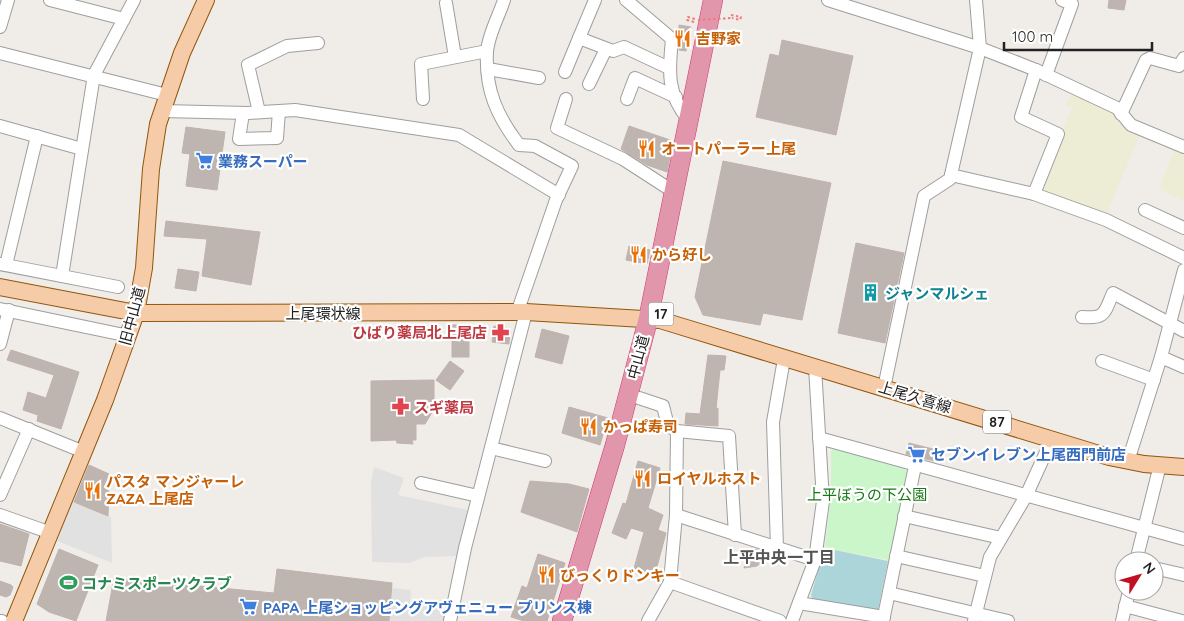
<svg xmlns="http://www.w3.org/2000/svg" width="1184" height="621" font-family="Quicksand,'Noto Sans JP',sans-serif">
<style>
.farmland{fill:#edecd5}
.park{fill:#cbf6c9}
.parking{fill:#e1e1e1}
.water{fill:#acd5da}
.building{fill:#beb5b1;stroke:#c1b2ab}
.lines{fill:none;stroke-linecap:round;stroke-linejoin:round}
.minor-casing{stroke:#9e9e9e;stroke-width:14}
.major-casing{stroke:#91560c;stroke-width:18}
.highway-casing{stroke:#ce357b;stroke-width:20}
.path{stroke:#ef7a7b;stroke-width:2;stroke-dasharray:2.5 2.5;stroke-linecap:butt}
.minor{stroke:#fff;stroke-width:12}
.major{stroke:#f5cba8;stroke-width:16}
.highway{stroke:#e196ac;stroke-width:19}
.path-bridge{stroke:#ef7a7b;stroke-width:2;stroke-dasharray:2.5 2.5;stroke-linecap:butt}
.labels{text-anchor:middle;dominant-baseline:central;stroke-width:4.5;stroke-linejoin:round;paint-order:stroke}
.shield{fill:#fff;stroke:#646464;stroke-width:1}
.shield-label{font-size:14px;font-weight:bold;fill:#212121}
.food-label{font-size:15px;font-weight:bold;fill:#c56008;stroke:#fff;text-anchor:start}
.shop-label{font-size:15px;font-weight:bold;fill:#366cbe;stroke:#fff;text-anchor:start}
.culture-label{font-size:15px;font-weight:bold;fill:#0d838f;stroke:#fff;text-anchor:start}
.street-label{font-size:15px;fill:#212121;stroke:#fff}
.health-label{font-size:15px;font-weight:bold;fill:#be3a42;stroke:#fff;text-anchor:end}
.park-label{font-size:15px;fill:#177915;stroke:#fff}
.leisure-label{font-size:15px;font-weight:bold;fill:#27864d;stroke:#fff;text-anchor:start}
.neighbourhood-label{font-size:16px;font-weight:bold;fill:#545454;stroke:#fff}
</style>
<rect width="100%" height="100%" fill="#f0ede8"/>
<g class="farmland">
<path d="M1071 94 1114 114 1140 134 1105 218 1037 191 1072 108 1066 105Z"/>
<path d="M1175 148 1184 151V201L1159 189Z"/>
</g>
<path class="park" d="M834 448 904 468 907 472 889 560 825 548 831 492V451Z"/>
<g class="parking">
<path d="M374 467 404 478 398 495 468 510 458 556 425 557 409 563 372 562 371 482Z"/>
<path d="M72 502 111 517 112 563 57 541Z"/>
<path d="M392 588 411 590 410 604 446 608 444 621H389Z"/>
</g>
<path class="water" d="M825 548 888 561 877 615 814 602 811 595Z"/>
<g class="building">
<path d="M1109 0H1126L1124 10 1108 8Z"/>
<path d="M679 25 691 27 686 51 679 50Z"/>
<path d="M782 40 853 56 836 135 756 117 770 54 779 56Z"/>
<path d="M629 126 673 141 667 172 647 165 621 149Z"/>
<path d="M186 127 225 132 217 190 186 186 190 154 182 153Z"/>
<path d="M723 161 831 183 802 320 763 313 760 325 703 315 695 297Z"/>
<path d="M166 221 260 232 251 285 202 276 207 239 164 236Z"/>
<path d="M856 243 904 253 885 343 838 333Z"/>
<path d="M629 246 650 250 647 264 626 260Z"/>
<path d="M178 269 199 272 196 291 175 288Z"/>
<rect x="452" y="325" width="17" height="32"/>
<path d="M494 326 510 330 509 344 492 342Z"/>
<path d="M542 329 569 336 562 364 535 357Z"/>
<path d="M11 350 79 372 61 429 37 421 38 415 23 410 28 392 46 398 54 375 7 360Z"/>
<path d="M708 355 726 356 724 370H720L716 409 718 408V426L685 424 686 413 700 414Z"/>
<path d="M450 361 464 371 450 390 436 380Z"/>
<path d="M434 380V409L425 424H416V440H412L413 444 397 443 396 440 371 441V381Z"/>
<path d="M569 407 608 418 600 445 562 433Z"/>
<path d="M909 443 937 450 934 461 906 454Z"/>
<path d="M638 461 660 468 648 508 663 515 658 530 666 533 654 578 633 572 644 532 631 528 626 539 612 533 623 503 626 504Z"/>
<path d="M89 465 109 474 103 488 109 491 108 516 74 502Z"/>
<path d="M530 481 569 484 589 489 577 532 521 512Z"/>
<path d="M0 524 29 534 21 566 0 561Z"/>
<path d="M751 548 767 553 765 559 757 566 744 568Z"/>
<path d="M59 549 98 565 76 621 49 612 37 604Z"/>
<path d="M538 554 565 563 547 621H524L511 617 522 586 527 588Z"/>
<path d="M277 569 392 583 389 621H106L114 578 274 593Z"/>
<path d="M0 581 11 585 13 587 10 595 6 597 0 595Z"/>
</g>
<g class="lines">
<defs>
<g id="minor">
<path d="M50 0 124 19"/>
<path d="M504 0C499 16 488 35 487 52 485 90 497 116 519 145L535 146 572 166 556 200 517 313"/>
<path d="M595 0 579 38 613 51 624 47 669 68"/>
<path d="M626 0 672 39C669 70 666 94 689 120"/>
<path d="M828 0 980 48 1036 70 1117 108 1131 125 1184 147"/>
<path d="M446 3 455 57"/>
<path d="M0 27 8 0"/>
<path d="M0 53 167 95"/>
<path d="M488 69 539 78"/>
<path d="M565 72 579 38"/>
<path d="M1046 75 1072 4 1062 0"/>
<path d="M589 84 606 49"/>
<path d="M423 99 421 64 487 51"/>
<path d="M566 99 557 128 623 159 674 192"/>
<path d="M627 99 635 78 676 97"/>
<path d="M162 111 248 113 295 110 459 135 559 195"/>
<path d="M259 112 248 65 287 46 318 43"/>
<path d="M243 113 239 139 277 138 279 111"/>
<path d="M1121 114 1146 60 1150 58 1179 66 1184 58"/>
<path d="M0 126 82 149"/>
<path d="M951 175 1034 194 1106 220 1184 258"/>
<path d="M1034 194 1058 134 1021 117 1036 70"/>
<path d="M1145 210 1184 228"/>
<path d="M0 264 118 287"/>
<path d="M6 265 37 136"/>
<path d="M62 276 94 75 134 0"/>
<path d="M0 309 129 336"/>
<path d="M1082 317C1106 319 1104 313 1113 293L1184 331"/>
<path d="M0 344 9 310"/>
<path d="M1161 357 1184 367"/>
<path d="M1102 361 1154 380"/>
<path d="M884 388 924 196 950 179 980 48 976 0"/>
<path d="M639 398 663 406 668 426 677 431 729 436 735 535"/>
<path d="M0 418 84 452"/>
<path d="M819 438 1184 539"/>
<path d="M491 448 545 461"/>
<path d="M1128 461 1161 357 1184 270"/>
<path d="M421 483 478 496"/>
<path d="M0 495 29 429"/>
<path d="M0 515 51 533"/>
<path d="M676 515 815 560"/>
<path d="M904 516 1001 538"/>
<path d="M777 548 773 422 784 359"/>
<path d="M896 556 985 576"/>
<path d="M1136 561 1160 465"/>
<path d="M1154 568 1184 575"/>
<path d="M670 582 780 621"/>
<path d="M889 593 1008 621"/>
<path d="M799 603 884 617"/>
<path d="M1125 606 1182 621"/>
<path d="M0 621H2"/>
<path d="M450 621 465 548 526 312"/>
<path d="M648 621 670 582 676 515 677 431"/>
<path d="M792 621 815 560 823 501 815 367"/>
<path d="M883 621 915 466"/>
<path d="M974 621 990 557 1026 496 1052 439"/>
<path d="M1122 621 1129 591"/>
</g>
<g id="major">
<path d="M0 287 136 313 526 312 660 320 1109 457 1144 464 1184 467"/>
<path d="M14 621 105 400 136 313 144 268 151 169 158 124 182 53 206 0"/>
</g>
<path id="highway" d="M562 621 615 445 648 320 713 0"/>
</defs>
<use href="#minor" class="minor-casing"/>
<use href="#major" class="major-casing"/>
<use href="#highway" class="highway-casing"/>
<g class="path">
<path d="M731 15 741 17 740 20 732 18"/>
<path d="M694 22 687 20 688 17 695 19"/>
</g>
<use href="#minor" class="minor"/>
<use href="#major" class="major"/>
<use href="#highway" class="highway"/>
<path class="path-bridge" d="M698 20 732 18"/>
</g>
<defs>
<symbol id="restaurant-bare" viewBox="-9 -9 18 18"><path d="M-5-6h1v4h1v-4h1v4h1v-4h1v5L-1.5 .5V6h-2V.5L-5-1ZM5-6V6H3V1.5H1.5Q1.5-4 5-6Z" fill="#e8710a" stroke="#fff" stroke-width="2.5" paint-order="stroke"/></symbol>
<symbol id="supermarket-bare" viewBox="-9 -9 18 18"><path d="M-6-5.5h2.5l.6 2H6L4.5 2H-2.5L-4.4-4H-6ZM-1.5 3.2a1.3 1.3 0 1 0 .1 0ZM3 3.2a1.3 1.3 0 1 0 .1 0Z" fill="#3f7fe0" stroke="#fff" stroke-width="2.5" paint-order="stroke"/></symbol>
<symbol id="building-bare" viewBox="-9 -9 18 18"><path d="M-4-6H4V6H1V3H-1V6H-4ZM-2.5-4.3h1.7v1.8h-1.7ZM.8-4.3h1.7v1.8H.8ZM-2.5-1h1.7V.8h-1.7ZM.8-1h1.7V.8H.8Z" fill="#0f9aa8" stroke="#fff" stroke-width="2.5" paint-order="stroke"/></symbol>
<symbol id="pharmacy-bare" viewBox="-9 -9 18 18"><path d="M-2-6h4v4h4v4h-4v4h-4v-4h-4v-4h4Z" fill="#e0444e" stroke="#fff" stroke-width="2.5" paint-order="stroke"/></symbol>
<symbol id="stadium-bare" viewBox="-9 -9 18 18"><path d="M0-5a6.5 5 0 1 0 0 10a6.5 5 0 1 0 0-10ZM-3.5-1.8h7v3.6h-7Z" fill="#2e9e5b" stroke="#fff" stroke-width="2.5" paint-order="stroke"/></symbol>
</defs>
<g fill-rule="evenodd">
<use href="#restaurant-bare" x="670" y="26" width="25" height="25"/>
<use href="#restaurant-bare" x="634" y="136" width="25" height="25"/>
<use href="#supermarket-bare" x="192" y="148" width="25" height="25"/>
<use href="#restaurant-bare" x="626" y="242" width="25" height="25"/>
<use href="#building-bare" x="858" y="280" width="25" height="25"/>
<use href="#pharmacy-bare" x="488" y="320" width="25" height="25"/>
<use href="#pharmacy-bare" x="388" y="394" width="25" height="25"/>
<use href="#restaurant-bare" x="576" y="414" width="25" height="25"/>
<use href="#supermarket-bare" x="904" y="442" width="25" height="25"/>
<use href="#restaurant-bare" x="630" y="466" width="25" height="25"/>
<use href="#restaurant-bare" x="80" y="478" width="25" height="25"/>
<use href="#restaurant-bare" x="534" y="562" width="25" height="25"/>
<use href="#stadium-bare" x="56" y="570" width="25" height="25"/>
<use href="#supermarket-bare" x="236" y="594" width="25" height="25"/>
</g>
<g class="labels">
<g class="shield">
<rect x="648.5" y="302.5" width="25" height="23" rx="4"/>
<rect x="983" y="410.5" width="28" height="23" rx="4"/>
</g>
<g class="shield-label">
<text x="661" y="314">17</text>
<text x="997" y="422">87</text>
</g>
<g class="food-label">
<text x="696" y="38">吉野家</text>
<text x="661" y="148">オートパーラー上尾</text>
<text x="652" y="254">から好し</text>
<text x="603" y="426">かっぱ寿司</text>
<text x="657" y="478">ロイヤルホスト</text>
<text x="106" y="481">パスタ マンジャーレ<tspan x="106" dy="17">ZAZA 上尾店</tspan></text>
<text x="560" y="575">びっくりドンキー</text>
</g>
<g class="shop-label">
<text x="218" y="161">業務スーパー</text>
<text x="931" y="454">セブンイレブン上尾西門前店</text>
<text x="263" y="607">PAPA 上尾ショッピングアヴェニュー プリンス棟</text>
</g>
<g class="culture-label">
<text x="885" y="293">ジャンマルシェ</text>
</g>
<g class="street-label">
<text x="323" y="313">上尾環状線</text>
<text transform="translate(132 316) rotate(-75)">旧中山道</text>
<text transform="translate(638 357) rotate(-75)">中山道</text>
<text transform="translate(915 397) rotate(17)">上尾久喜線</text>
</g>
<g class="health-label">
<text x="487" y="332">ひばり薬局北上尾店</text>
<text x="414" y="407" text-anchor="start">スギ薬局</text>
</g>
<g class="park-label">
<text x="867" y="494">上平ぼうの下公園</text>
</g>
<g class="leisure-label">
<text x="82" y="583">コナミスポーツクラブ</text>
</g>
<g class="neighbourhood-label">
<text x="779" y="557">上平中央一丁目</text>
</g>
</g>
<g transform="translate(1139 576) rotate(53)"><circle r="24" fill="#ffffff" stroke="#a6a6a6"/>
<path d="M0-4L9 19L0 12L-9 19Z" fill="#c11024"/>
<text y="-8" font-size="14" font-weight="bold" text-anchor="middle" fill="#212121">N</text>
</g>
<path d="M1004 42v8h148v-8" fill="none" stroke="#212121" stroke-width="2.5"/>
<text x="1012" y="42" font-size="15" fill="#212121" stroke="#ffffff" stroke-width="4" paint-order="stroke">100 m</text>
</svg>
